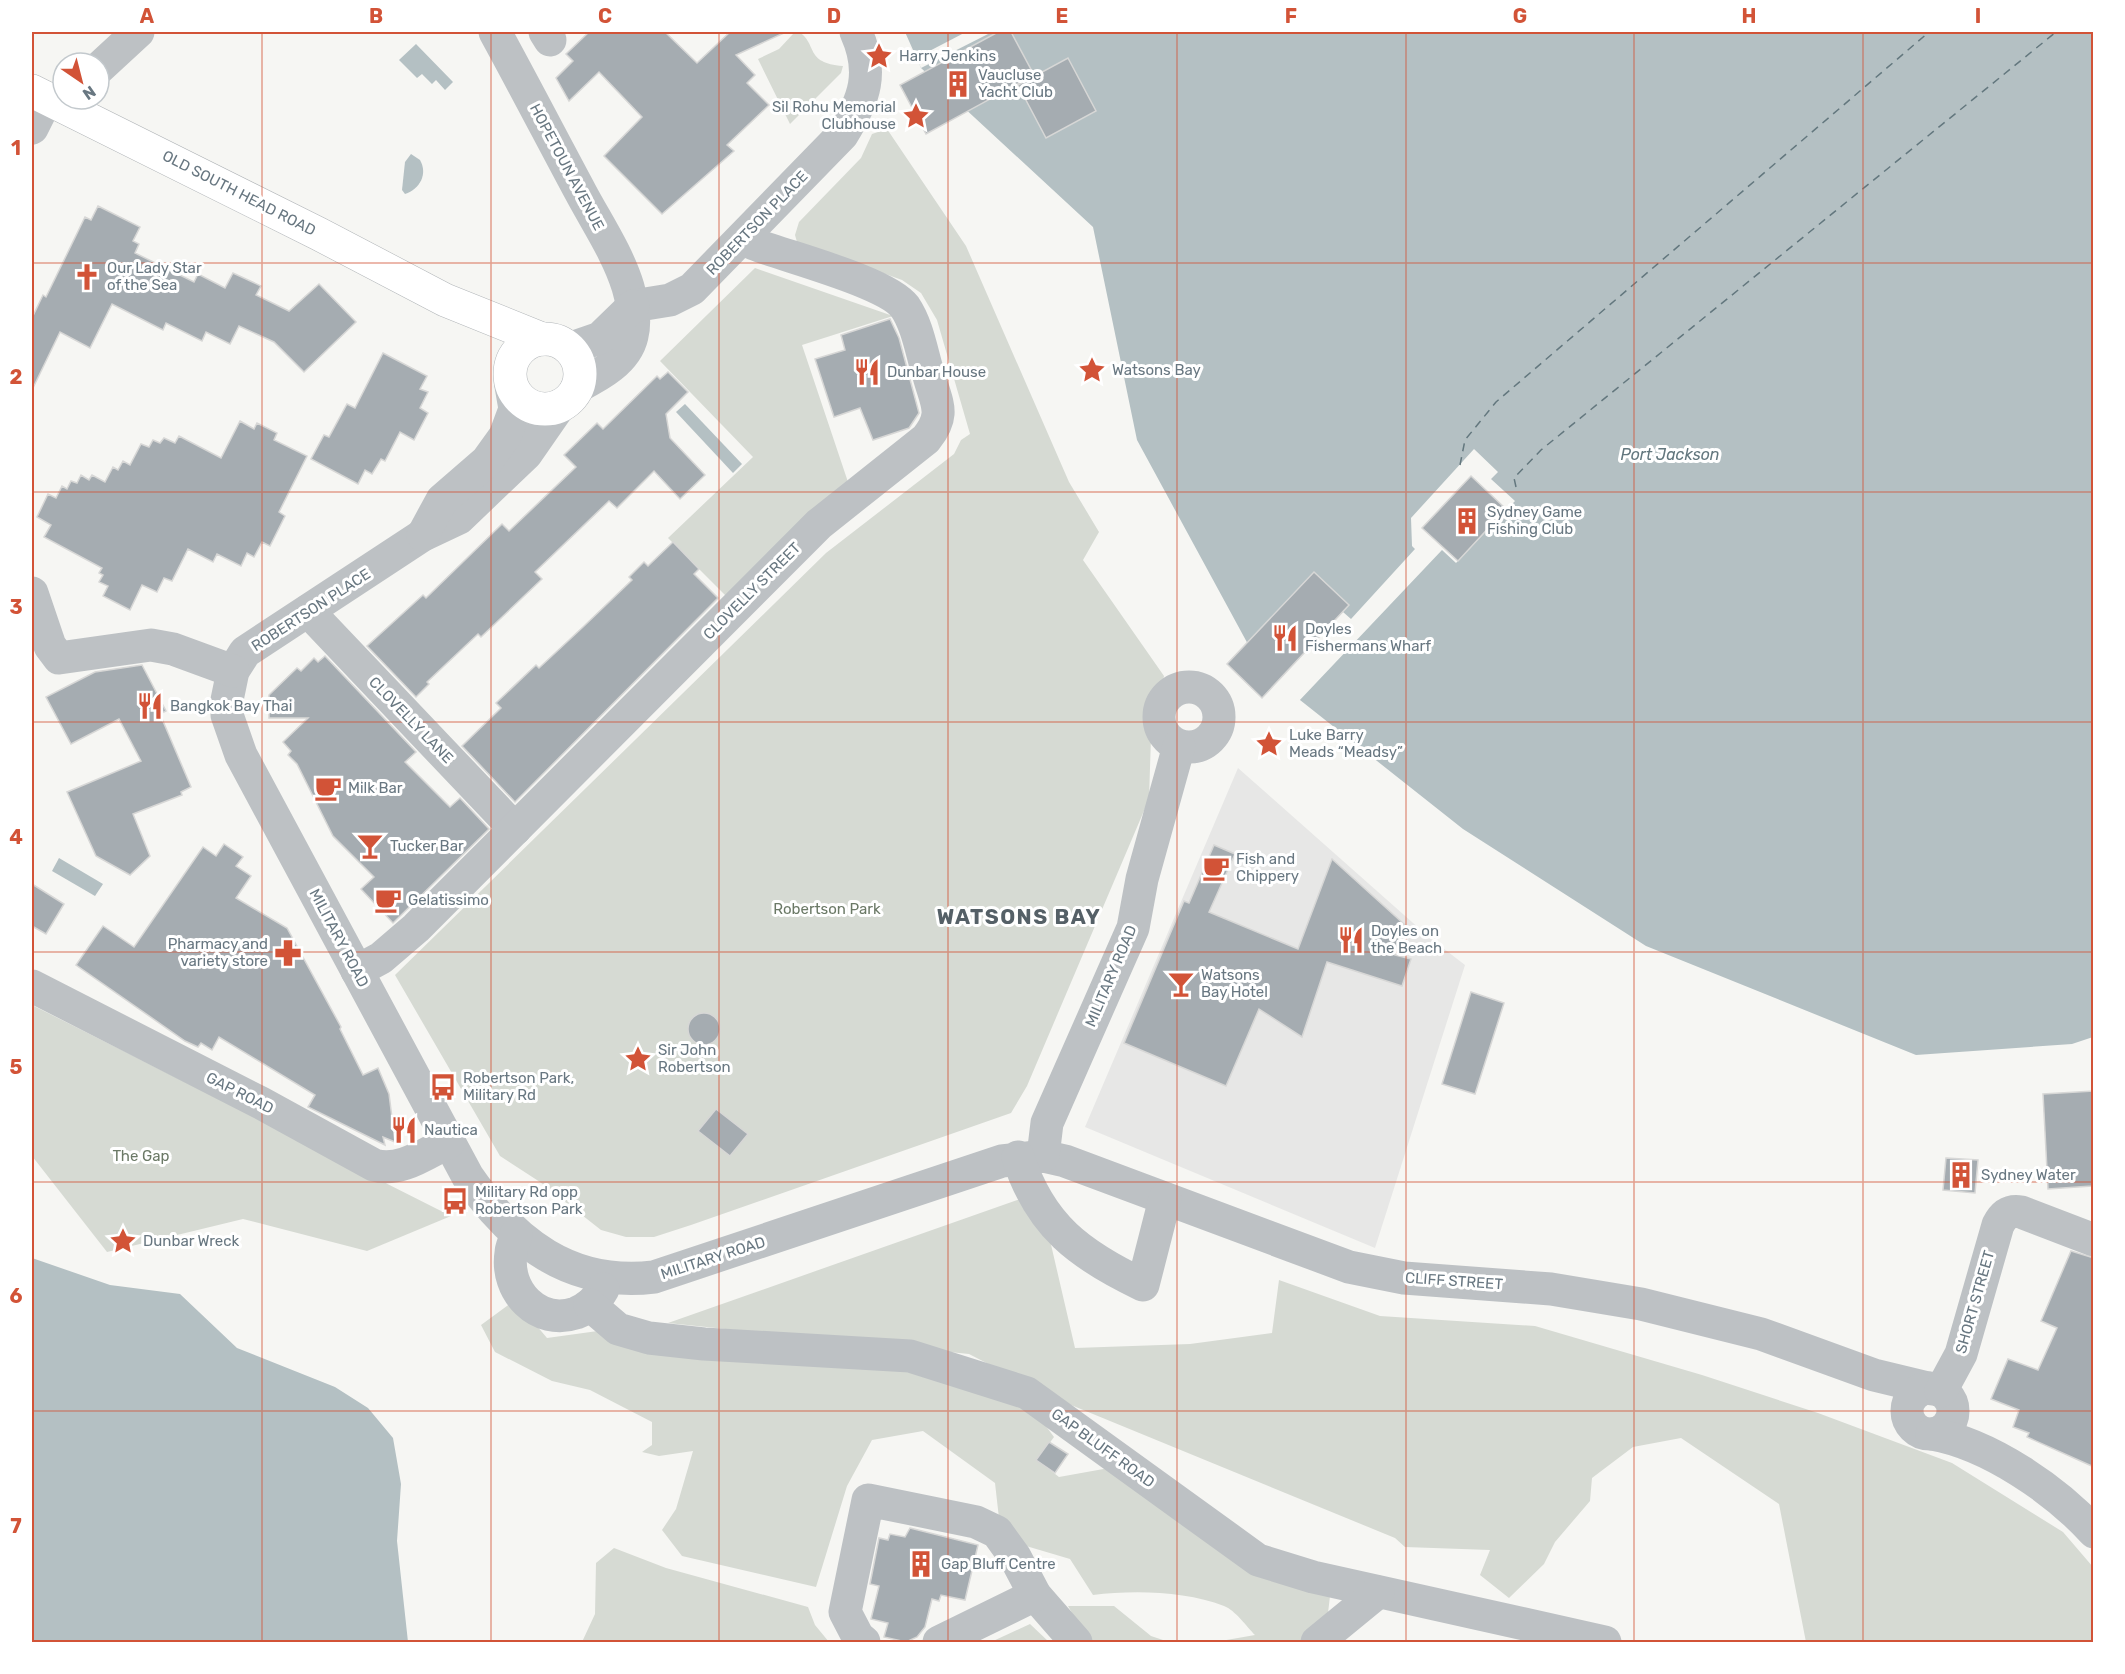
<svg xmlns="http://www.w3.org/2000/svg" width="2125" height="1674" font-family="Rubik,sans-serif">
<style>
.built{fill:#e7e7e6}
.green{fill:#d6dad3}
.water{fill:#b4c0c3}
.pier{fill:#f6f6f3}
.lines{fill:none;stroke-linecap:round;stroke-linejoin:round}
.ferry{stroke:#63777e;stroke-width:1.5;stroke-dasharray:8 6;stroke-linecap:butt}
.building{fill:#a5acb1;stroke:#d7d7d6;stroke-width:1.5}
.major-casing{stroke:#b1b5b8;stroke-width:34}
.minor{stroke:#bdc1c4;stroke-width:33}
.major{stroke:#fff;stroke-width:33}
.grid{fill:none;stroke:#d25337;stroke-width:1.5;stroke-opacity:0.55}
.labels{text-anchor:middle;dominant-baseline:central;stroke-width:6;stroke-linejoin:round;paint-order:stroke}
.poi-label{font-size:15px;fill:#687781;stroke:#fff;text-anchor:start}
.street-label{font-size:15px;fill:#687781;stroke:#fff}
.park-label{font-size:15px;fill:#6b7966;stroke:#fff}
.water-label{font-size:16px;font-style:italic;fill:#63777e;stroke:#fff}
.district-label{font-size:21px;font-weight:bold;letter-spacing:1.5px;fill:#556067;stroke:#fff}
.neatline{fill:none;stroke:#d25337;stroke-width:2}
.grid-label{font-size:20px;text-anchor:middle;font-weight:bold;fill:#d25337}
</style>
<rect width="100%" height="100%" fill="#f6f6f3"/>
<path class="built" d="M1238 768 1430 938 1465 965 1375 1248 1085 1127Z"/>
<g class="green">
<path d="M799 32C818 44 804 63 843 66L841 73 790 124 758 59 779 49 793 34Z"/>
<path d="M887 129 966 246 1069 482 1099 532 1083 560 1164 676 1151 737 1149 799 1027 1086 1011 1113 691 1225 654 1237H626L601 1230 540 1182 500 1156 395 975 826 553 954 454 961 440 970 434 937 320 921 293 902 280 797 242 795 235 799 222 861 158 872 134Z"/>
<path d="M755 268 893 316 802 345 849 485 731 601 668 538 753 457 660 361Z"/>
<path d="M32 1005 451 1216 367 1251 243 1219 107 1252 32 1156Z"/>
<path d="M1023 1198 1046 1223 1075 1348 1190 1344 1272 1333 1279 1280 1380 1316 1535 1326 1702 1375 1818 1413 1952 1463 2063 1532 2093 1567V1642H1806L1779 1504 1681 1438 1633 1447 1592 1478 1590 1501 1555 1542 1544 1564 1509 1598 1480 1575 1490 1550 1405 1547 1395 1538 1054 1398 969 1354 668 1323Z"/>
<path d="M515 1300 547 1338 605 1330 905 1364 1031 1406 1054 1437 1037 1460 1059 1477 1109 1468 1330 1596 1326 1630 1307 1642H1215L1255 1635C1247 1627 1235 1610 1224 1606 1186 1591 1133 1590 1093 1595L1070 1559 1016 1543 1000 1527 995 1483 923 1431 872 1440 847 1486 816 1587 682 1556 662 1530 676 1509 693 1451 659 1456 642 1452 652 1445V1422L590 1390 552 1381 495 1352 481 1325Z"/>
<path d="M614 1548 666 1568 808 1607 815 1625 829 1642H582L595 1614 596 1563Z"/>
<path d="M1068 1606H1114L1151 1636 1169 1642H1089Z"/>
<path d="M1030 1624 1049 1642H991Z"/>
</g>
<g class="water">
<path d="M905 32H2093V1037L2072 1044 1916 1055 1646 946 1463 829 1262 670 1137 440 1093 227 921 68Z"/>
<path d="M416 44 453 82 445 90 436 80 432 84 422 74 417 78 399 60Z"/>
<path d="M411 154 420 160C428 174 420 189 405 194L402 190 405 162Z"/>
<path d="M685 404 742 464 733 473 676 412Z"/>
<path d="M59 858 103 884 95 896 52 871Z"/>
<path d="M32 1258 110 1285 180 1294 237 1348 335 1387 368 1408 393 1438 401 1484 397 1541 408 1642H32Z"/>
</g>
<g class="pier">
<path d="M966 32H992L921 68 916 58Z"/>
<path d="M1474 449 1498 472 1491 479 1515 501 1456 563 1442 550 1298 702 1260 672 1245 645 1314 572 1349 605 1343 612 1351 619 1415 549 1412 546 1411 518Z"/>
</g>
<g class="lines">
<g class="ferry">
<path d="M1460 465 1465 440 1496 402 1929 32"/>
<path d="M1516 487 1514 478 1541 450 2056 32"/>
</g>
</g>
<g class="building">
<path d="M589 32H665L697 63 730 32H786L736 55 755 75 747 83 769 105 727 145 734 151 662 214 604 156 642 117 599 72 569 101 556 78 573 61 566 54Z"/>
<path d="M998 32H1011L1034 75 926 134 900 85Z"/>
<path d="M1068 58 1096 111 1046 138 1018 85Z"/>
<path d="M98 206 140 227 133 241 139 244 135 253 194 282 198 274 225 288 233 273 261 286 256 295 289 311 319 284 356 322 304 372 274 342 239 326 230 344 206 332 202 341 166 323 163 330 112 304 90 348 60 332 32 390V318L43 295 46 297 85 217 91 220Z"/>
<path d="M890 319 899 338 919 413 909 428 873 440 860 408 834 417 815 359 845 350 841 335Z"/>
<path d="M383 353 427 376 420 389 428 392 420 408 428 413 414 440 400 432 385 461 381 459 372 474 365 470 358 484 311 459 324 435 329 437 347 404 355 408Z"/>
<path d="M668 372 688 392 666 414 670 438 705 475 680 499 654 471 617 508 609 501 535 572 542 579 481 637 478 634 427 682 429 684 416 697 367 646 423 595 426 598 502 524 509 531 576 467 564 455 597 423 603 429 657 376 660 379Z"/>
<path d="M240 421 254 429 257 423 277 433 274 440 307 456 279 512 285 516 270 546 262 542 254 557 247 553 241 566 217 554 213 562 188 549 172 581 164 578 157 592 142 585 130 610 103 596 108 586 99 582 103 575 99 573 102 568 44 537 51 525 37 517 48 494 56 498 62 486 67 489 71 481 77 483 81 475 89 480 92 475 105 482 113 467 118 470 123 461 130 465 141 444 149 447 153 440 160 443 164 438 175 443 179 436 221 458Z"/>
<path d="M1471 476 1506 509 1458 561 1422 528Z"/>
<path d="M673 542 699 569 694 574 718 598 515 802 462 746 501 708 496 703 536 665 539 668 583 627 632 580 629 577 644 562 648 566Z"/>
<path d="M1314 572 1349 605 1262 698 1227 664Z"/>
<path d="M325 656 416 752 405 762 450 807 460 798 489 829 393 923 361 889 374 877 333 836 297 764 288 755 291 751 283 742 308 718H269V695L297 668 301 671 314 658 318 662Z"/>
<path d="M142 665 166 711 160 714 191 787 181 792 182 795 133 814 150 856 130 875 96 856 67 792 141 761 119 719 71 744 46 697 95 672Z"/>
<path d="M224 844 243 857 236 866 251 876 236 898 287 928 341 1027 340 1029 363 1075 378 1068 389 1094 395 1142 383 1137 385 1145 308 1107 315 1095 219 1037 212 1050 201 1043 198 1047 185 1041 76 965 103 926 134 947 203 847 216 856Z"/>
<path d="M1214 845 1235 854 1209 912 1298 949 1332 859 1405 925 1395 955 1411 959 1402 986 1327 962 1302 1037 1259 1009 1226 1086 1124 1043 1184 901 1189 903Z"/>
<path d="M32 884 64 904 46 934 32 926Z"/>
<path d="M1471 992 1504 1003 1475 1094 1442 1084Z"/>
<circle cx="704" cy="1029" r="16"/>
<path d="M2094 1091 2092 1186 2048 1189 2043 1094Z"/>
<path d="M716 1109 748 1134 730 1156 698 1131Z"/>
<path d="M1946 1158 1978 1160 1975 1193 1943 1190Z"/>
<path d="M2071 1251 2094 1258V1467L2027 1437 2029 1433 2013 1427 2019 1410 1991 1399 2008 1359 2038 1370 2057 1328 2041 1321Z"/>
<path d="M1049 1442 1068 1454 1055 1473 1036 1460Z"/>
<path d="M910 1528 978 1545 965 1600 941 1595 939 1601 932 1599 925 1627 917 1637 906 1642 884 1637 888 1623 871 1619 879 1586 870 1584 879 1538 888 1540 890 1534 905 1537Z"/>
</g>
<g class="lines">
<defs>
<g id="major">
<path d="M32 91 319 234 445 300 542 339"/>
<circle cx="545" cy="374" r="35"/>
</g>
</defs>
<use href="#major" class="major-casing"/>
<g class="minor">
<path d="M495 32C524 85 552 139 581 193 597 223 618 254 628 287 632 301 636 321 632 336 626 362 598 376 577 387"/>
<path d="M545 32 550 40"/>
<path d="M99 68 138 32"/>
<path d="M32 128 47 98"/>
<path d="M633 306 670 300 692 289 842 135C865 99 874 72 856 32"/>
<path d="M571 348 600 338 633 306"/>
<path d="M560 405 526 454 459 518 423 535 245 652 233 671 227 700V715L241 755 468 1177C513 1242 570 1287 654 1277L1002 1161 1043 1156 1065 1161 1349 1267 1404 1278 1551 1289 1641 1304 1761 1334 1874 1375 1932 1389"/>
<path d="M423 535 442 500 487 461 505 436 515 409 511 386"/>
<path d="M32 593 50 646 59 658 151 645 173 649 233 671"/>
<path d="M308 611 515 829"/>
<circle cx="1189" cy="717" r="30"/>
<path d="M357 971 381 958 416 928 819 524 926 439C946 414 937 405 929 376 922 355 918 326 905 307 887 282 787 257 754 244L746 236"/>
<path d="M32 986 261 1103 374 1165C400 1173 426 1153 449 1142"/>
<path d="M1043 1156 1047 1123 1133 928 1142 879 1179 746"/>
<path d="M1018 1157C1040 1226 1080 1255 1143 1285L1165 1199"/>
<path d="M516 1235C515 1241 511 1247 511 1253 505 1291 538 1326 576 1313 588 1308 597 1300 603 1289"/>
<path d="M590 1305 618 1329 649 1338 704 1344 910 1356 1027 1393 1258 1560 1313 1577 1605 1642"/>
<circle cx="1930" cy="1411" r="23"/>
<path d="M1941 1391 1961 1354 1998 1225C2003 1215 2009 1210 2021 1212L2094 1240"/>
<path d="M1932 1434C1989 1444 2056 1490 2094 1532"/>
<path d="M864 1642 858 1637 845 1612 868 1500 976 1522 997 1532 1015 1557 1035 1595 1076 1642"/>
<path d="M939 1642 1035 1595"/>
<path d="M1317 1642 1378 1592"/>
</g>
<use href="#major" class="major"/>
</g>
<path class="grid" d="M262 32V1642M491 32V1642M719 32V1642M948 32V1642M1177 32V1642M1406 32V1642M1634 32V1642M1863 32V1642M32 263H2094M32 492H2094M32 722H2094M32 952H2094M32 1182H2094M32 1411H2094"/>
<defs>
<symbol id="sight-bare" viewBox="-9 -9 18 18"><path d="M0-6L1.8-2.2L6-1.7L2.9 1.2L3.7 5.4L0 3.3L-3.7 5.4L-2.9 1.2L-6-1.7L-1.8-2.2Z" fill="#d25337" stroke="#fff" stroke-width="2.5" paint-order="stroke"/></symbol>
<symbol id="building-bare" viewBox="-9 -9 18 18"><path d="M-4-6H4V6H1V3H-1V6H-4ZM-2.5-4.3h1.7v1.8h-1.7ZM.8-4.3h1.7v1.8H.8ZM-2.5-1h1.7V.8h-1.7ZM.8-1h1.7V.8H.8Z" fill="#d25337" stroke="#fff" stroke-width="2.5" paint-order="stroke"/></symbol>
<symbol id="church-bare" viewBox="-9 -9 18 18"><path d="M-1.2-6h2.4v3.5h3.3v2.4h-3.3V6h-2.4V-.1h-3.3v-2.4h3.3Z" fill="#d25337" stroke="#fff" stroke-width="2.5" paint-order="stroke"/></symbol>
<symbol id="restaurant-bare" viewBox="-9 -9 18 18"><path d="M-5-6h1v4h1v-4h1v4h1v-4h1v5L-1.5 .5V6h-2V.5L-5-1ZM5-6V6H3V1.5H1.5Q1.5-4 5-6Z" fill="#d25337" stroke="#fff" stroke-width="2.5" paint-order="stroke"/></symbol>
<symbol id="cafe-bare" viewBox="-9 -9 18 18"><path d="M-5.5-4.5H6V0H3Q3 3.5 0 3.5H-2.5Q-5.5 3.5-5.5 0ZM3-3.2v2h1.7v-2ZM-6 4.5H4V6H-6Z" fill="#d25337" stroke="#fff" stroke-width="2.5" paint-order="stroke"/></symbol>
<symbol id="bar-bare" viewBox="-9 -9 18 18"><path d="M-6-5H6L.8 .8V4.5H3.5V6h-7V4.5H-.8V.8Z" fill="#d25337" stroke="#fff" stroke-width="2.5" paint-order="stroke"/></symbol>
<symbol id="pharmacy-bare" viewBox="-9 -9 18 18"><path d="M-2-6h4v4h4v4h-4v4h-4v-4h-4v-4h4Z" fill="#d25337" stroke="#fff" stroke-width="2.5" paint-order="stroke"/></symbol>
<symbol id="bus-bare" viewBox="-9 -9 18 18"><path d="M-5-6H5V4H4V6H2V4H-2V6H-4V4H-5ZM-3.5-4V0h7V-4ZM-3.5 1.2v1.5H-2V1.2ZM2 1.2v1.5H3.5V1.2Z" fill="#d25337" stroke="#fff" stroke-width="2.5" paint-order="stroke"/></symbol>
</defs>
<g fill-rule="evenodd">
<use href="#sight-bare" x="860" y="37" width="38" height="38"/>
<use href="#building-bare" x="939" y="65" width="38" height="38"/>
<use href="#sight-bare" x="897" y="97" width="38" height="38"/>
<use href="#church-bare" x="68" y="258" width="38" height="38"/>
<use href="#sight-bare" x="1073" y="351" width="38" height="38"/>
<use href="#restaurant-bare" x="848" y="353" width="38" height="38"/>
<use href="#building-bare" x="1448" y="502" width="38" height="38"/>
<use href="#restaurant-bare" x="1266" y="619" width="38" height="38"/>
<use href="#restaurant-bare" x="131" y="687" width="38" height="38"/>
<use href="#sight-bare" x="1250" y="725" width="38" height="38"/>
<use href="#cafe-bare" x="309" y="769" width="38" height="38"/>
<use href="#bar-bare" x="351" y="827" width="38" height="38"/>
<use href="#cafe-bare" x="1197" y="849" width="38" height="38"/>
<use href="#cafe-bare" x="369" y="881" width="38" height="38"/>
<use href="#restaurant-bare" x="1332" y="921" width="38" height="38"/>
<use href="#pharmacy-bare" x="269" y="934" width="38" height="38"/>
<use href="#bar-bare" x="1162" y="965" width="38" height="38"/>
<use href="#sight-bare" x="619" y="1040" width="38" height="38"/>
<use href="#bus-bare" x="424" y="1068" width="38" height="38"/>
<use href="#restaurant-bare" x="385" y="1111" width="38" height="38"/>
<use href="#building-bare" x="1942" y="1156" width="38" height="38"/>
<use href="#bus-bare" x="436" y="1182" width="38" height="38"/>
<use href="#sight-bare" x="104" y="1222" width="38" height="38"/>
<use href="#building-bare" x="902" y="1545" width="38" height="38"/>
</g>
<g class="labels">
<g class="poi-label">
<text x="899" y="56">Harry Jenkins</text>
<text x="978" y="75">Vaucluse<tspan x="978" dy="17">Yacht Club</tspan></text>
<text x="896" y="107" text-anchor="end">Sil Rohu Memorial<tspan x="896" dy="17">Clubhouse</tspan></text>
<text x="107" y="268">Our Lady Star<tspan x="107" dy="17">of the Sea</tspan></text>
<text x="1112" y="370">Watsons Bay</text>
<text x="887" y="372">Dunbar House</text>
<text x="1487" y="512">Sydney Game<tspan x="1487" dy="17">Fishing Club</tspan></text>
<text x="1305" y="629">Doyles<tspan x="1305" dy="17">Fishermans Wharf</tspan></text>
<text x="170" y="706">Bangkok Bay Thai</text>
<text x="1289" y="735">Luke Barry<tspan x="1289" dy="17">Meads “Meadsy”</tspan></text>
<text x="348" y="788">Milk Bar</text>
<text x="390" y="846">Tucker Bar</text>
<text x="1236" y="859">Fish and<tspan x="1236" dy="17">Chippery</tspan></text>
<text x="408" y="900">Gelatissimo</text>
<text x="1371" y="931">Doyles on<tspan x="1371" dy="17">the Beach</tspan></text>
<text x="268" y="944" text-anchor="end">Pharmacy and<tspan x="268" dy="17">variety store</tspan></text>
<text x="1201" y="975">Watsons<tspan x="1201" dy="17">Bay Hotel</tspan></text>
<text x="658" y="1050">Sir John<tspan x="658" dy="17">Robertson</tspan></text>
<text x="463" y="1078">Robertson Park,<tspan x="463" dy="17">Military Rd</tspan></text>
<text x="424" y="1130">Nautica</text>
<text x="1981" y="1175">Sydney Water</text>
<text x="475" y="1192">Military Rd opp<tspan x="475" dy="17">Robertson Park</tspan></text>
<text x="143" y="1241">Dunbar Wreck</text>
<text x="941" y="1564">Gap Bluff Centre</text>
</g>
<g class="street-label">
<text transform="translate(567 167) rotate(62)">HOPETOUN AVENUE</text>
<text transform="translate(239 193) rotate(27)">OLD SOUTH HEAD ROAD</text>
<text transform="translate(757 223) rotate(-46)">ROBERTSON PLACE</text>
<text transform="translate(752 591) rotate(-45)">CLOVELLY STREET</text>
<text transform="translate(311 610) rotate(-33)">ROBERTSON PLACE</text>
<text transform="translate(411 720) rotate(46)">CLOVELLY LANE</text>
<text transform="translate(339 938) rotate(62)">MILITARY ROAD</text>
<text transform="translate(1111 976) rotate(-67)">MILITARY ROAD</text>
<text transform="translate(240 1093) rotate(27)">GAP ROAD</text>
<text transform="translate(713 1258) rotate(-18)">MILITARY ROAD</text>
<text transform="translate(1454 1281) rotate(4)">CLIFF STREET</text>
<text transform="translate(1975 1302) rotate(-74)">SHORT STREET</text>
<text transform="translate(1103 1448) rotate(36)">GAP BLUFF ROAD</text>
</g>
<g class="park-label">
<text x="827" y="909">Robertson Park</text>
<text x="141" y="1156">The Gap</text>
</g>
<g class="water-label">
<text x="1670" y="454">Port Jackson</text>
</g>
<g class="district-label">
<text x="1019" y="916">WATSONS BAY</text>
</g>
</g>
<rect width="2125" height="1674" fill="none" stroke="#ffffff" stroke-width="66"/>
<g transform="translate(81 81) rotate(145)"><circle r="28" fill="#ffffff" stroke="#c3c9cd" stroke-width="1.5"/>
<path d="M0-4.5L10 22L0 15L-10 22Z" fill="#d25337"/>
<text y="-9" font-size="16" font-weight="bold" text-anchor="middle" fill="#687781">N</text>
</g>
<rect x="33" y="33" width="2059" height="1608" class="neatline"/>
<g class="grid-label">
<text x="147" y="23">A</text>
<text x="376" y="23">B</text>
<text x="605" y="23">C</text>
<text x="834" y="23">D</text>
<text x="1062" y="23">E</text>
<text x="1291" y="23">F</text>
<text x="1520" y="23">G</text>
<text x="1749" y="23">H</text>
<text x="1978" y="23">I</text>
<text x="16" y="155">1</text>
<text x="16" y="384">2</text>
<text x="16" y="614">3</text>
<text x="16" y="844">4</text>
<text x="16" y="1074">5</text>
<text x="16" y="1303">6</text>
<text x="16" y="1533">7</text>
</g>
</svg>
